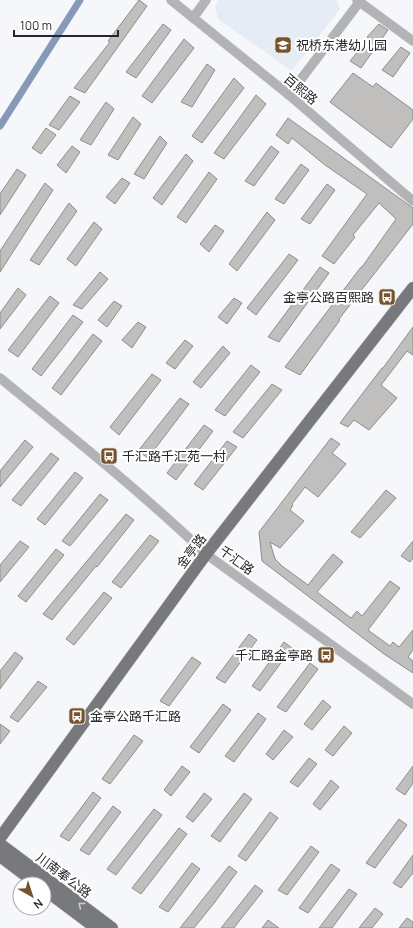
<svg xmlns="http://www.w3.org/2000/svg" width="413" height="928" font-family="Manrope,'Noto Sans SC',sans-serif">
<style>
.built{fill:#e6ecf6}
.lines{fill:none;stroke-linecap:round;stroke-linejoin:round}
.canal{stroke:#8799b9;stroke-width:7}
.building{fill:#c1bfbd;stroke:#908e8c}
.minor-casing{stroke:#d1d2d4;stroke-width:10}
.major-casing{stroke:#d1d2d4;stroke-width:13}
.minor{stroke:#b2b3b4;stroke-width:9}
.major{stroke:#78797c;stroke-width:12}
.oneway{stroke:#c9c9cb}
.labels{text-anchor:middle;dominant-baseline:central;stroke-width:4;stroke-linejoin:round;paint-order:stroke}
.poi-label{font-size:13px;fill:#272728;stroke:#fff;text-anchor:start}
.street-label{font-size:13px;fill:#272728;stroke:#fff}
</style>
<rect width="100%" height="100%" fill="#f6f7fa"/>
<path class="built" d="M219 0H336L340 9 292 71 218 19 215 6Z"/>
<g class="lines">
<path class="canal" d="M0 126 80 0"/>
</g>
<g class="building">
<path d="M139 0 147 6 85 93 74 88 110 42 108 41Z"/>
<path d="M163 24 171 30 136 78 126 72Z"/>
<path d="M379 24 388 30 361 68 350 61 369 38 367 37Z"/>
<path d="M184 39 194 48 152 103 142 96Z"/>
<path d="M401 47 410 53 393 77 382 70Z"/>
<path d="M207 64 215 70 192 107 181 102Z"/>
<path d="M353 73 373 87 376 83 413 110V119L391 148 330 102Z"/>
<path d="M234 78 244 88 202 143 192 136Z"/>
<path d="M256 95 266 104 224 159 214 153Z"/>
<path d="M70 96 80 102 59 130 49 125Z"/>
<path d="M106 102 114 109 91 145 80 140Z"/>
<path d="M133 117 141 124 118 160 108 155Z"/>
<path d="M288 118 413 208V224L339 319 340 320 300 375 285 367 361 267H362L396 219 379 203 353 235 355 237 334 264 322 256 367 194 325 165 292 138 288 144 276 135Z"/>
<path d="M46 128 56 135 41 154 32 148Z"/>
<path d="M160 136 167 143 144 179 134 174Z"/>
<path d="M72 146 80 152 66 173 57 165Z"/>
<path d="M271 146 279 152 254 186 245 181Z"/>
<path d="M186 154 193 161 162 205 153 198Z"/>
<path d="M301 164 309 170 284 204 275 199Z"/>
<path d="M17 169 26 175 0 215V194Z"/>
<path d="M209 172 217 179 186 223 177 217Z"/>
<path d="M122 178 130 183 115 204 106 197Z"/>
<path d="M45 183 53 190 0 272V251Z"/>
<path d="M327 184 335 190 310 224 301 219Z"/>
<path d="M69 203 77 211 39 265 30 260Z"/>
<path d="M267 212 275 220 237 271 229 264Z"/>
<path d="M94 222 102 229 76 266 67 259Z"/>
<path d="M215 225 224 231 209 252 200 244Z"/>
<path d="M289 254 298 260 256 315 247 308Z"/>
<path d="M320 267 329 273 279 342 268 337Z"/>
<path d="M100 272 108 279 82 309 73 305Z"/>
<path d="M18 288 26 295 0 329V313Z"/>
<path d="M50 296 59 303 18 357 8 350Z"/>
<path d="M234 298 242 303 227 324 218 317Z"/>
<path d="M114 301 122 306 107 327 98 320Z"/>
<path d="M73 315 83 322 41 376 32 369Z"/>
<path d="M138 322 146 327 132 348 122 340Z"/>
<path d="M413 327V355L407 351 381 385 397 398 369 430 354 420 348 427 340 423 382 368H383Z"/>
<path d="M93 334 102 341 61 395 52 388Z"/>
<path d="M185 340 193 346 175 369 166 363Z"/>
<path d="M223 346 230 353 201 388 193 382Z"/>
<path d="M251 365 260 372 225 416 215 410Z"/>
<path d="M152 374 161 380 119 435 110 427Z"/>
<path d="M272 384 282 390 243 438 233 432Z"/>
<path d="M180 398 189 404 148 458 138 451Z"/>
<path d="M204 425 213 431 176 480 167 473Z"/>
<path d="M331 438 340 444 332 453 346 464 318 497 305 487 292 504 293 505 290 510 304 521 280 548 270 542 275 559 282 566 308 585 333 554 343 562 317 592 351 618 357 611 362 616 390 581 400 588 368 630 390 646 393 642 399 647 413 630V650L408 657 413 661V673L384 654 262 561 259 532Z"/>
<path d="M25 440 33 447 0 487V471Z"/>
<path d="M227 441 237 447 203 490 194 484Z"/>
<path d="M51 453 59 459 21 506 12 500Z"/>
<path d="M75 472 83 478 45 525 37 519Z"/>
<path d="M386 490 396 498 360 538 351 532Z"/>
<path d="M100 494 108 500 70 546 62 541Z"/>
<path d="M126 514 134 520 97 567 96 566 52 620 43 614Z"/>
<path d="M150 535 159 541 121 588 112 582Z"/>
<path d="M20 541 29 547 0 582V565Z"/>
<path d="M413 541V558L410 562 401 556Z"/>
<path d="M56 549 64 555 26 602 18 596Z"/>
<path d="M104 592 112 598 74 645 66 639Z"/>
<path d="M249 634 257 640 225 683 216 678Z"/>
<path d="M284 642 292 648 260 691 252 686Z"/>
<path d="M15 652 23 658 0 689V671Z"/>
<path d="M192 657 201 663 169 706 160 701Z"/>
<path d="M310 663 318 669 286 712 277 707Z"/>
<path d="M38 681 47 687 18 722 10 717Z"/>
<path d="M323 700 331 707 312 730 304 724Z"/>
<path d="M223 704 231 710 199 753 190 747Z"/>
<path d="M258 713 266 719 234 762 225 756Z"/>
<path d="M0 724 10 731 0 744Z"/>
<path d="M344 726 352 733 333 756 325 750Z"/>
<path d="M284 730 293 737 273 760 266 754Z"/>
<path d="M134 735 143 741 110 784 102 779Z"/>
<path d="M309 758 317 764 298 787 290 782Z"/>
<path d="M182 766 190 772 171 796 164 790Z"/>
<path d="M413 766V783L405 795 396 789Z"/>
<path d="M331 780 339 787 320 810 313 804Z"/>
<path d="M93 792 101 798 69 841 60 836Z"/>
<path d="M204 793 212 799 193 822 186 817Z"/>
<path d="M244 793 252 799 220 842 211 836Z"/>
<path d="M113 806 121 812 89 855 80 850Z"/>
<path d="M154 809 162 815 116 875 107 869Z"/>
<path d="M270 812 278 818 246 861 238 856Z"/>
<path d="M399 819 407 825 375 868 366 863Z"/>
<path d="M179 828 187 834 165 863 141 894 132 888Z"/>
<path d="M311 846 319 852 287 895 278 890Z"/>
<path d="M413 855V873L401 888 393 883Z"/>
<path d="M192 863 200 869 168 912 159 907Z"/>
<path d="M331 864 340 870 308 913 299 908Z"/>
<path d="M229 866 237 872 215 902 194 928H180Z"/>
<path d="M255 885 263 891 240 920 234 928H221Z"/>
<path d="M349 889 357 894 332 928H319Z"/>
<path d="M375 908 383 914 372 928H359Z"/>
<path d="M407 918 413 922V928H399Z"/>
<path d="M268 920 279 928H262Z"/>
</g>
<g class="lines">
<defs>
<g id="minor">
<path d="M171 0 289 95 413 201"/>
<path d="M357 0 413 41"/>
<path d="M193 18 206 0"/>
<path d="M289 95 361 0"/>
<path d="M0 378C70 435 141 492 206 554L413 704"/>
</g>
<g id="major">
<path d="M0 838 206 554 413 288"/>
<path d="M0 844 112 928"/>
<path d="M0 856 37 884"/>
<path d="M44 889 96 928"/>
</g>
</defs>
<use href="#minor" class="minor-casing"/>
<use href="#major" class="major-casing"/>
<use href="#minor" class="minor"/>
<use href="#major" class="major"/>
</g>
<defs><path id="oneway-chevron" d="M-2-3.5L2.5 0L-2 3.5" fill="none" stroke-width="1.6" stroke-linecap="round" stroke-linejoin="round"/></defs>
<use class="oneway" href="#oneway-chevron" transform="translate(81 905) rotate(-143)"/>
<defs>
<symbol id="school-square" viewBox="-11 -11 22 22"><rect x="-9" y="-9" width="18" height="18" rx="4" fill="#77532d" stroke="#fff"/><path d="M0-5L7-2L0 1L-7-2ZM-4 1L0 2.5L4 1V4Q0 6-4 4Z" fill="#fff"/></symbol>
<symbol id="bus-square" viewBox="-11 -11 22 22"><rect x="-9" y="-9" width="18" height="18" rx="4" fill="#77532d" stroke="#fff"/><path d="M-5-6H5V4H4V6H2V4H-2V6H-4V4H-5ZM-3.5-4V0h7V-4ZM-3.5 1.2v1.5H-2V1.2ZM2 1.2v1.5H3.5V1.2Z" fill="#fff"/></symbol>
</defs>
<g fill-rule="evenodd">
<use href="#school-square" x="273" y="35" width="20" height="20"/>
<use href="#bus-square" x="377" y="287" width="20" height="20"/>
<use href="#bus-square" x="99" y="446" width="20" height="20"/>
<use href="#bus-square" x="316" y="645" width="20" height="20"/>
<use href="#bus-square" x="67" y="706" width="20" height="20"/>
</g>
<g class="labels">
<g class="poi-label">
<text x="296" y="45">祝桥东港幼儿园</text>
<text x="374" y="297" text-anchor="end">金亭公路百熙路</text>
<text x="122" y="456">千汇路千汇苑一村</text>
<text x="313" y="655" text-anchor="end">千汇路金亭路</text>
<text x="90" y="716">金亭公路千汇路</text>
</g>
<g class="street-label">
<text transform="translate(301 89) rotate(40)">百熙路</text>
<text transform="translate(191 551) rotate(-53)">金亭路</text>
<text transform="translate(237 560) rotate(36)">千汇路</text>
<text transform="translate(64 875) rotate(37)">川南奉公路</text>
</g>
</g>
<g transform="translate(32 896) rotate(141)"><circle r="19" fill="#ffffff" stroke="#a9a9a9"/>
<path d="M0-3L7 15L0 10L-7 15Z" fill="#77532d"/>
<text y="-6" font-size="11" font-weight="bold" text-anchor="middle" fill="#272728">N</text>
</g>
<path d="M14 30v6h104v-6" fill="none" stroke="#272728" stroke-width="2"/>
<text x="20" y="30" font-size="12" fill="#272728" stroke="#ffffff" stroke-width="3" paint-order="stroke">100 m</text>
</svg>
